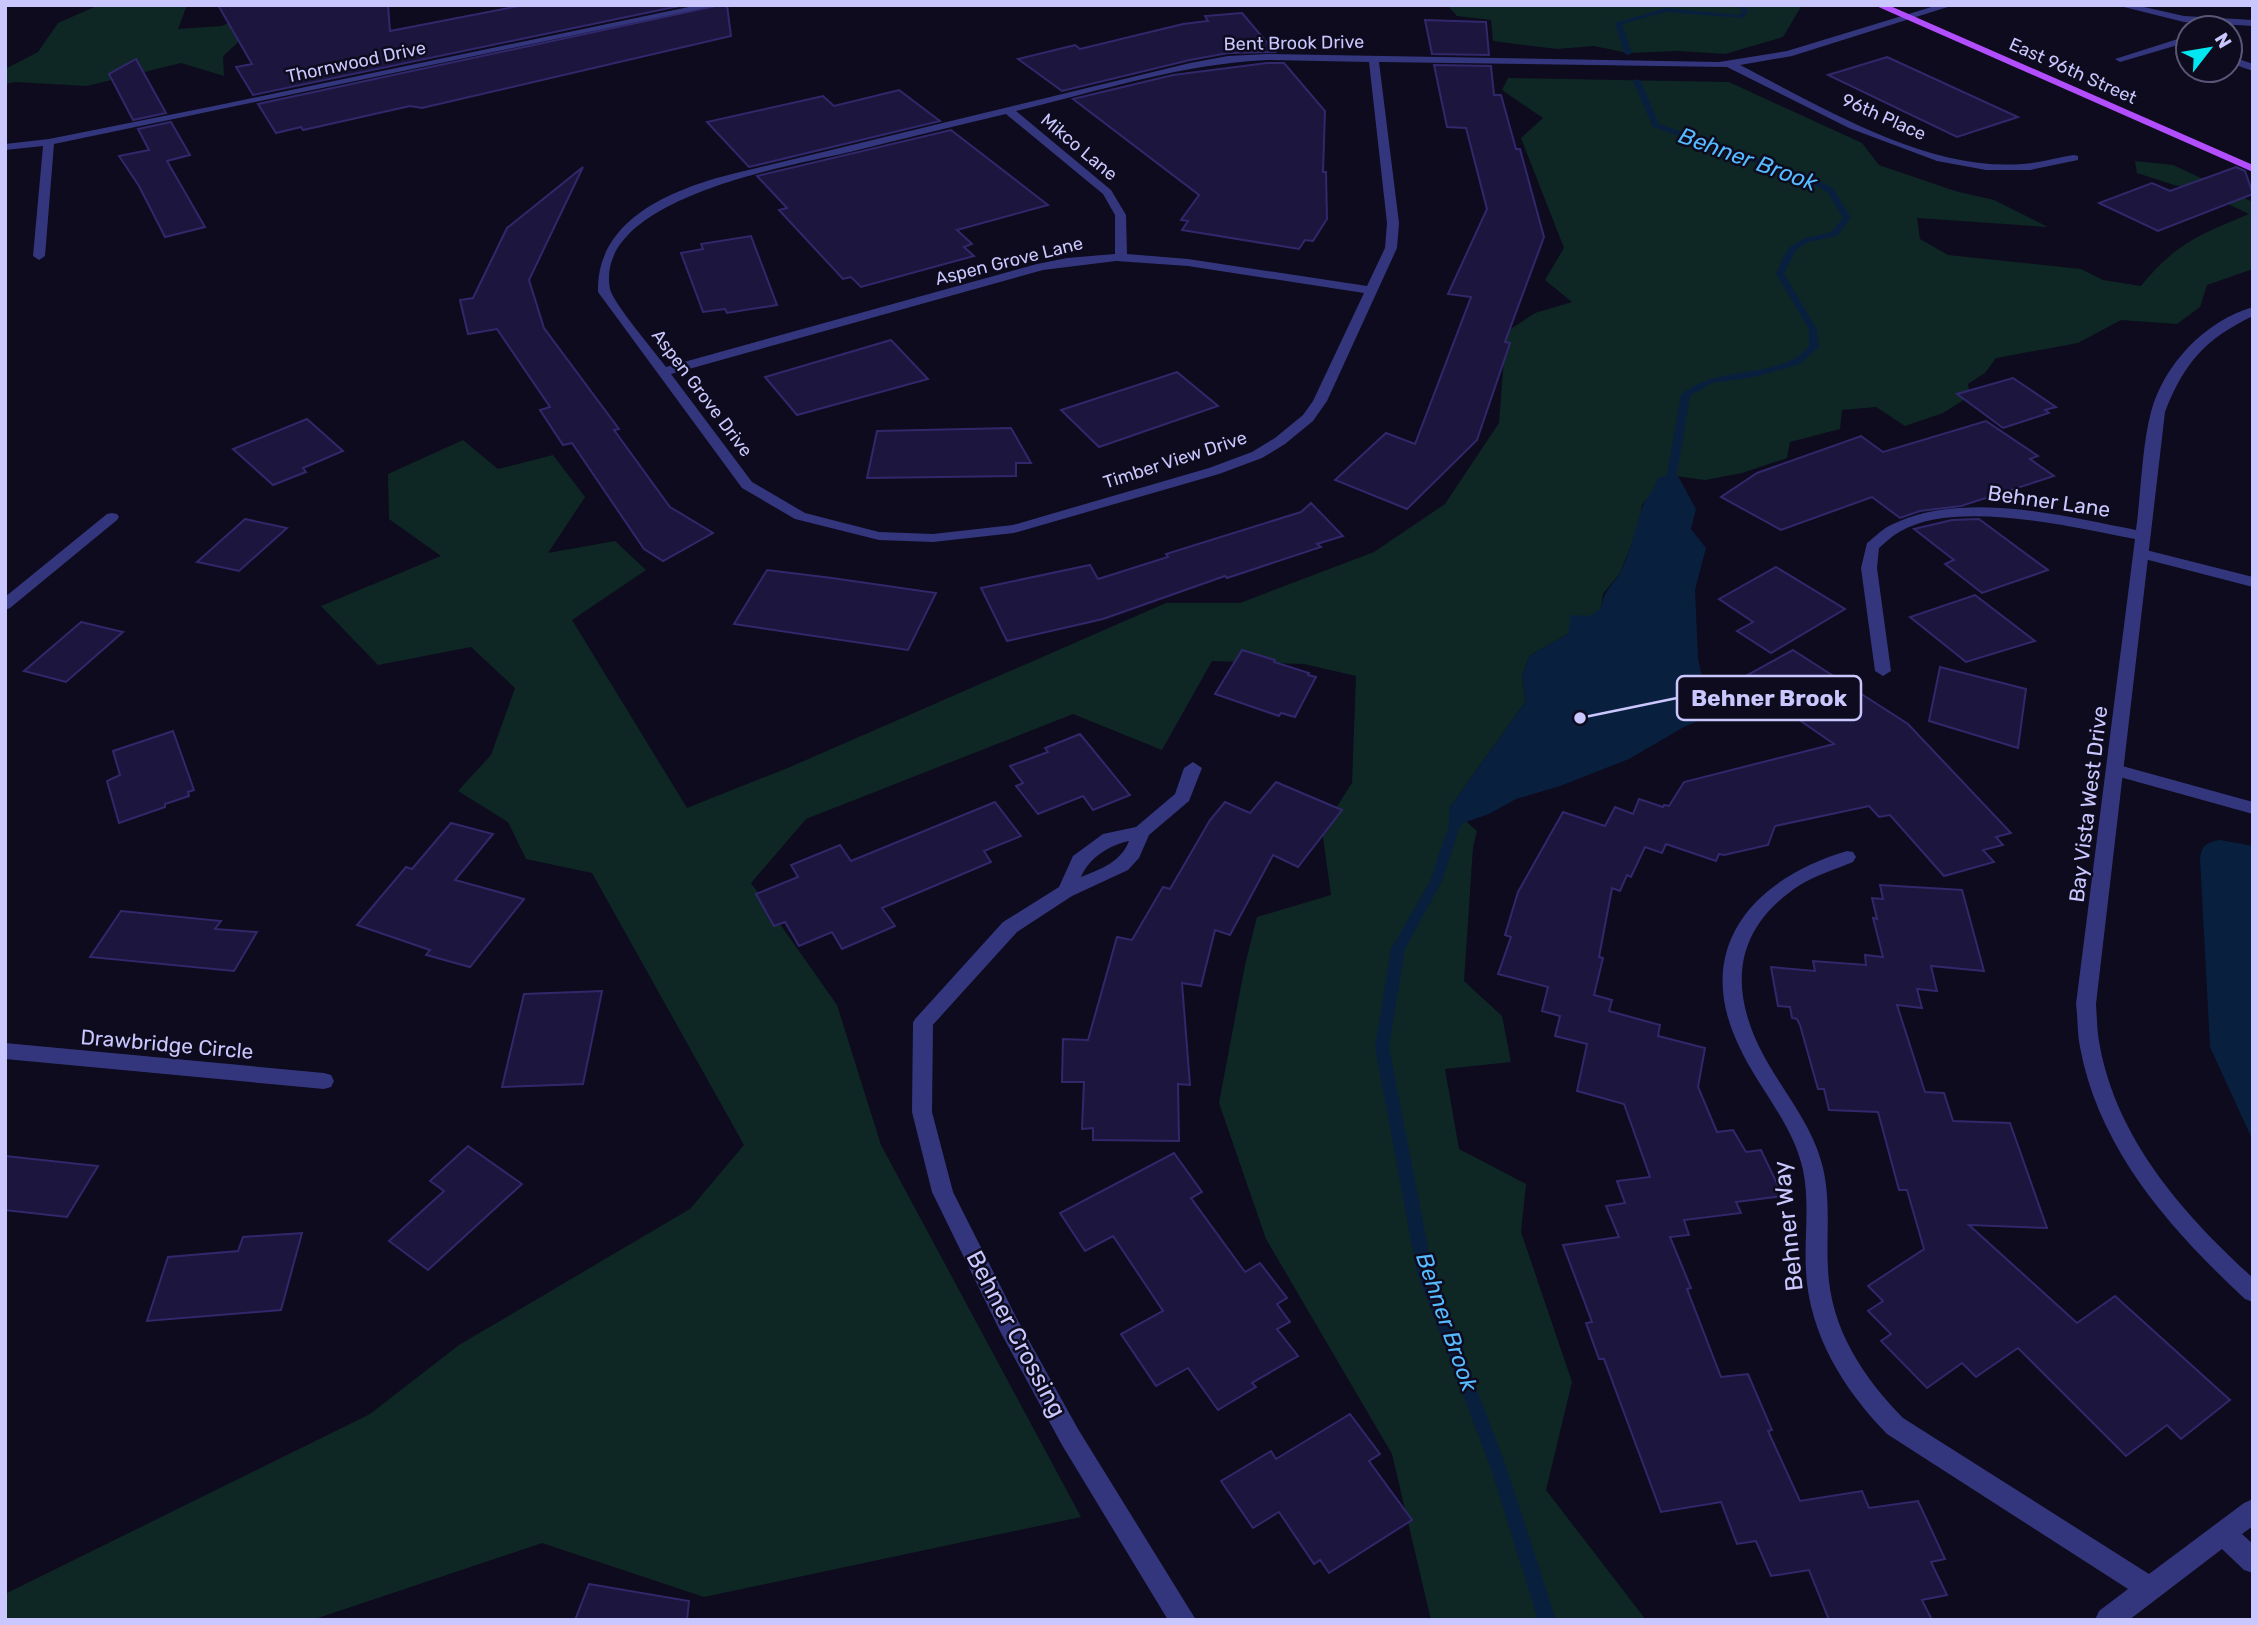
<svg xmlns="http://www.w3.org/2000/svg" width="2258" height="1625" font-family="Rubik,sans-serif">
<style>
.green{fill:#0e2725}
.water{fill:#091f3e}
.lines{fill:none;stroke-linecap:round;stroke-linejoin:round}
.stream{fill:#091f3e;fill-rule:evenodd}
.building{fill:#1c163e;stroke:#31286b;stroke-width:2}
.lane{fill:#34367d;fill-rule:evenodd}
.street{fill:#34367d;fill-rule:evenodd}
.primary{fill:#b34eff;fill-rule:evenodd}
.labels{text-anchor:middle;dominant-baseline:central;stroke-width:5;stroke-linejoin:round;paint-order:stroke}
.far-street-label{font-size:18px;fill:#cac7ff;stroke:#0d0b1d}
.street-label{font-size:21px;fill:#cac7ff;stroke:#0d0b1d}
.water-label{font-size:23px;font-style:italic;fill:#55baff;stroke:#0d0b1d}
.near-street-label{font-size:24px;fill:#cac7ff;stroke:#0d0b1d}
.leader{fill:none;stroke:#cac7ff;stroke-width:2.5}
.callout-dot{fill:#cac7ff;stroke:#0d0b1d;stroke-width:2.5}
.callout{fill:#0d0b1d;stroke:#cac7ff;stroke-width:2.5}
.callout-label{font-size:23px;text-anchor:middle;font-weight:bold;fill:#cac7ff}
</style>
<rect width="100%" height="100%" fill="#0d0b1d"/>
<g class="green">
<path d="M99 5H187L178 29 222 26 266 5 244 37 223 56 224 76 181 63 87 86 15 82 5 84V69L38 52 58 23Z"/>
<path d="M1447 5H1802L1783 37 1725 54 1678 51 1628 53 1594 46 1557 49 1493 41 1491 20 1457 16Z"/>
<path d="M1508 78 1729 82 1862 143 1879 165 1955 191 1994 200 2048 227 1917 218 1920 239 1948 255 2081 269 2103 280 2141 286C2176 243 2199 235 2249 214L2197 189 2174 185 2137 173 2135 161 2173 165 2253 202V269L2207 285 2200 307 2177 324 2121 320 2078 343 1996 358 1985 373 1968 384 1970 396 1943 413 1905 426 1876 407 1842 410 1840 429 1790 442 1787 458 1742 473 1705 480 1668 475 1642 505 1638 528 1620 573 1603 594 1601 609 1568 634 1529 656 1522 677 1526 701 1450 807 1477 831 1473 847 1464 981 1502 1016 1511 1062 1445 1069 1459 1149 1526 1184 1521 1232 1572 1382 1546 1490 1646 1620H1431L1392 1454 1266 1239 1219 1103 1245 965 1257 917 1331 895 1322 830 1352 783 1356 676 1304 664 1212 661 1162 750 1073 714 806 819 751 883 837 1005 881 1145 1081 1517 704 1597 542 1543 312 1620H5V1594L370 1414 459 1345 690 1209 744 1145 592 873 526 859 508 822 458 791 491 755 515 688 471 647 378 665 321 606 441 556 389 519 388 474 463 440 498 469 553 455 585 497 548 553 615 541 646 570 572 620 687 808 790 767 1166 603H1240L1374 552 1445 504 1499 423 1506 332 1535 313 1572 302 1545 280 1564 248 1521 138 1543 118 1502 90Z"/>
</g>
<g class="water">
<path d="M1668 475 1678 476 1696 509 1691 529 1706 548 1695 590 1698 658 1708 705 1724 714 1722 719 1707 714 1700 720 1684 727 1629 759 1560 786 1516 799 1489 814 1463 823 1447 846 1450 807 1526 701 1522 677 1529 656 1568 634 1571 615 1589 616 1601 609C1604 589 1612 587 1621 571 1631 550 1635 529 1642 508 1646 497 1653 494 1657 479Z"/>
<path d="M2220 840 2253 846V1141L2210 1047 2200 858C2202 845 2207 842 2220 840Z"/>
</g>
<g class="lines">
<g class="stream">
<path d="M1738 5H1745L1748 12 1743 18 1666 12 1622 24 1632 53 1628 55 1624 53 1615 23 1666 8 1739 15 1742 12Z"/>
<path d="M1634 79 1641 81 1659 124 1811 176 1833 188 1851 218 1837 236 1808 242 1796 250 1784 274 1817 329 1819 347 1800 364 1754 377 1712 383 1690 396 1674 491 1669 494 1664 491 1681 395C1712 368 1756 377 1792 360 1798 358 1804 351 1809 346V329L1776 274 1784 255 1790 247 1803 239 1831 232 1843 218 1827 192 1805 180 1653 127 1633 81Z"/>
<path d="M1452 829 1458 833 1442 881 1405 949 1389 1047 1433 1273 1507 1469 1556 1620H1538L1491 1469 1417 1273 1375 1047 1391 949 1430 881 1446 833Z"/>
</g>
</g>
<g class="building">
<path d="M218 5H388L390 31 524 5H684L253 95 236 67 252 64Z"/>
<path d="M720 5H727L731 36 422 108 410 106 303 130 301 127 276 133 258 104Z"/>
<path d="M1242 13 1275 52 1228 53 1190 60 1062 91 1018 59 1075 45 1080 49 1183 24 1208 21 1205 16Z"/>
<path d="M1425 20 1486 22 1489 55 1432 54Z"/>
<path d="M1887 57 2018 117 1957 137 1828 75Z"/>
<path d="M136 59 166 113 133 120 109 74Z"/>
<path d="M1267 63H1284L1325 111 1323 172H1326L1327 219 1313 241 1305 240 1299 249 1182 230 1188 221 1181 220 1199 195 1073 99 1173 75Z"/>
<path d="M1434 65 1491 66 1494 95H1501L1516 149H1520L1544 237 1505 342 1510 343 1477 440 1407 509 1335 480 1386 433 1415 444 1471 297 1448 294 1487 209 1466 128 1447 127Z"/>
<path d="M899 90 940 121 749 167 707 122 823 96 834 106Z"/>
<path d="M171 122 190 155 167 161 205 227 165 237 139 186 119 156 149 150 138 129Z"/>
<path d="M951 130 1048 205 957 230 972 244 964 247 974 256 861 287 851 277 843 279 779 210 787 208 757 176Z"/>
<path d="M583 167 529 280 544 328 619 429 614 430 670 507 713 533 663 561 644 549 572 443 563 445 540 410 550 407 497 329 468 334 460 300 473 298 507 228Z"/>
<path d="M2236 167 2245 171 2253 194 2158 231 2099 203 2152 183 2170 191Z"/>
<path d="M751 236 777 305 727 313 725 309 703 312 681 253 703 249 701 244Z"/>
<path d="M891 340 928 379 797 415 765 377Z"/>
<path d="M1177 372 1218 406 1099 447 1061 410Z"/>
<path d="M2013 378 2056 407 2045 410 2049 413 2003 428 1957 394Z"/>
<path d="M307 419 343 451 303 468 306 472 273 485 233 449Z"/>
<path d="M1986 421 2038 456 2030 459 2054 476 1961 506 1920 511 1900 518 1872 497 1781 530 1721 497 1757 473 1861 436 1883 452Z"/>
<path d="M1011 428 1031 463H1016V476L867 478 877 431Z"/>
<path d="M1311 503 1343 536 1317 544 1321 547 1227 578 1225 576 1103 619 1007 641 981 588 1090 565 1098 579 1168 557 1166 554 1301 512Z"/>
<path d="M245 519 287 528 239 571 197 562Z"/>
<path d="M1979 519 2048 570 1982 593 1945 564 1954 560 1914 529 1952 520Z"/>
<path d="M1776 567 1845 609 1771 653 1737 631 1753 622 1719 599Z"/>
<path d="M767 570 832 578 936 593 908 650 734 624Z"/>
<path d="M1975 595 2035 641 1966 662 1910 617Z"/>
<path d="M81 622 123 632 66 682 24 671Z"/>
<path d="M1242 650 1275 660 1274 662 1309 673 1308 675 1316 677 1295 717 1281 713 1279 716 1215 694Z"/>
<path d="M1793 650 1908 724 2011 833 1996 837 2003 845 1983 850 1994 862 1944 876 1890 815 1879 817 1869 806 1775 826 1768 845 1724 855 1719 854 1716 861 1666 844 1662 853 1645 847 1631 877 1627 875 1620 891 1612 888 1599 957 1603 958 1594 995 1612 1000 1609 1011 1660 1025 1658 1036 1705 1048 1698 1087 1717 1132 1733 1130 1746 1152 1761 1150 1783 1196 1736 1202 1741 1213 1684 1220 1689 1235 1670 1237 1691 1288 1687 1289 1721 1377 1748 1374 1772 1430 1768 1431 1800 1501 1862 1491 1869 1508 1918 1501 1945 1559 1931 1562 1947 1595 1922 1600 1932 1620H1829L1809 1570 1771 1576 1756 1541 1737 1544 1721 1502 1661 1512 1604 1359H1599L1586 1323 1592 1322 1563 1245 1619 1237 1606 1206 1625 1203 1617 1181 1650 1177 1624 1104 1577 1091 1587 1044 1555 1036 1560 1016 1542 1011 1548 987 1498 974 1511 937 1505 935 1518 892 1563 812 1605 826 1615 807 1633 814 1639 799 1663 807 1664 805 1669 806 1684 782 1834 744 1740 679Z"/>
<path d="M1940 667 2026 689 2018 748 1929 721Z"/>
<path d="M173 731 194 790 188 792 189 796 165 804V807L119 823 107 781 120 775 113 751Z"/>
<path d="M1080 734 1130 795 1093 810 1083 796 1038 814 1016 786 1023 783 1010 766 1048 752 1045 748Z"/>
<path d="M1276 782 1342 810 1298 867 1273 855 1230 935 1215 930 1201 986 1182 983 1190 1085 1178 1084 1179 1141 1093 1140V1128L1082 1129 1084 1082H1062L1063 1039 1088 1040 1117 937 1132 940 1163 887 1170 889 1210 820 1225 802 1250 813Z"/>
<path d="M995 802 1021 836 984 851 991 862 882 908 895 926 842 949 832 932 799 946 785 922 774 926 756 894 798 877 791 865 840 845 851 861Z"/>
<path d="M451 823 493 834 455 880 524 899 470 967 426 955 430 950 357 925 406 867 412 869Z"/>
<path d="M1880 885 1962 890 1984 971 1931 966 1937 991 1917 989 1922 1008 1897 1005 1925 1092 1944 1093 1953 1121 2010 1123 2047 1228 1969 1225 2077 1323 2115 1296 2230 1400 2181 1439 2167 1425 2126 1456 2018 1348 1976 1377 1962 1363 1927 1388 1881 1341 1891 1334 1868 1311 1883 1301 1868 1286 1924 1249 1907 1190H1899L1878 1112 1829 1110 1824 1089H1818L1800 1025 1797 1019 1792 1018 1790 1007 1778 1006 1771 967 1815 971 1813 961 1866 965 1865 955 1883 957 1873 918 1877 919 1872 898 1883 899Z"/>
<path d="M121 911 221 921 215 929 257 932 234 971 90 957Z"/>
<path d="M602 991 583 1084 502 1087 524 994Z"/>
<path d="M468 1146 522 1184 428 1270 389 1241 444 1191 430 1181Z"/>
<path d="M1174 1153 1202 1192 1191 1198 1245 1272 1260 1263 1287 1298 1277 1304 1290 1322 1277 1329 1298 1356 1252 1383 1256 1387 1218 1410 1188 1368 1156 1386 1121 1334 1163 1311 1113 1236 1085 1251 1060 1213Z"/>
<path d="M5 1156 98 1166 67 1217 5 1210Z"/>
<path d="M302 1233 281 1310 147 1321 168 1257 238 1251 243 1237Z"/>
<path d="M1350 1414 1380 1454 1369 1461 1412 1520 1329 1573 1320 1560 1314 1564 1279 1512 1253 1528 1221 1481 1271 1451 1276 1459Z"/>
<path d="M589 1584 689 1601 687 1620H575Z"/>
</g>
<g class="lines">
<g class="lane">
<path d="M2184 37 2188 38V42L2120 62 2115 59Z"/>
<path d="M2230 56 2253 64V71L2230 63Z"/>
<path d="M2142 549 2253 577V587L2137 557 2134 554 2137 551Z"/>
<path d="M1193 762 1202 768 1189 801 1149 835 1139 858 1128 870 1072 896 1017 932 930 1028 923 1031 916 1028 913 1023 916 1018 1003 922 1059 887 1073 856 1103 834 1136 827 1175 794 1184 768ZM1129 841C1121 862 1101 869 1081 877 1089 858 1109 845 1129 841Z"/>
<path d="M2115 764 2253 802V814L2109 774 2106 770 2109 766Z"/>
</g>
<g class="street">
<path d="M698 5H718L54 144 45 256 39 260 33 256 43 146 5 150V144L49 139 224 104Z"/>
<path d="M1938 5H1954L1792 56 1740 65C1824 108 1934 176 2032 163 2046 161 2060 157 2074 155L2078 156V160L2030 170H1986L1937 161 1849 128 1727 67 1379 62 1399 223 1397 248 1327 401 1313 421 1285 444 1262 458 1219 474 1014 533 933 542 879 540 795 519 742 488 598 292C596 218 675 188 736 173L1190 63 1228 56 1267 54 1719 62 1787 51ZM1267 60 1369 62 1387 223 1385 248 1367 286 1188 259 1127 254 1126 215 1111 190 1016 111C1099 91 1182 64 1267 60ZM1006 114 1103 194 1115 215V254L1067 258 1037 264 666 367C655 352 613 303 610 289 593 198 790 166 850 152 902 139 954 126 1006 114ZM1116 261 1188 266 1364 293 1313 401 1303 415 1275 438 1252 452 1209 468 1013 525 933 534 879 532 805 513 752 482 671 374 1043 270Z"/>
<path d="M2116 5H2135L2184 16 2253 20V26L2184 22Z"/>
<path d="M2253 307V316C2205 339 2184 363 2165 412L2096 1004C2097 1018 2097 1033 2100 1047 2118 1141 2184 1215 2253 1278V1302L2245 1299C2171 1230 2099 1150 2080 1047 2077 1033 2078 1018 2076 1004L2135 539C2074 527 1956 499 1901 531 1893 535 1886 542 1879 548L1877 568 1891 671 1883 676 1875 671 1861 568 1867 543C1875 537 1883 528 1893 524 1964 490 2063 516 2136 530 2141 494 2142 445 2151 412 2164 364 2205 321 2253 307Z"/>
<path d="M112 513 117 514 119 517 117 520 10 608 5 610V597L107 514Z"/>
<path d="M1847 851 1853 852 1856 857 1853 862C1836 869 1816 875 1800 885 1728 932 1729 997 1769 1065 1789 1099 1814 1129 1823 1168 1831 1202 1826 1236 1828 1270 1831 1329 1863 1377 1903 1418L2149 1574 2244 1503 2253 1499V1526L2242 1534 2253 1544V1573L2244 1570 2222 1549 2129 1620H2095L2099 1611 2128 1589 1887 1434C1844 1390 1809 1334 1806 1271 1804 1237 1810 1204 1803 1170 1793 1123 1757 1087 1738 1044 1692 946 1755 878 1847 851Z"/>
<path d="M923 1015 930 1018 933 1023 932 1112 953 1192 1017 1319 1078 1429 1196 1620H1168L1062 1445 1001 1333 932 1192 912 1112 913 1023 916 1018Z"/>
<path d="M5 1043 324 1073 331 1075 334 1081 331 1087 324 1089 5 1059Z"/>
</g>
<path class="primary" d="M1874 5H1888L2253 165V172Z"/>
</g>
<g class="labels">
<g class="far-street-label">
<text transform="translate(1294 43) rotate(-1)">Bent Brook Drive</text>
<text transform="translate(356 62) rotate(-12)">Thornwood Drive</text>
<text transform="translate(2073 71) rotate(24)">East 96th Street</text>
<text transform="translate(1884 117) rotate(24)">96th Place</text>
<text transform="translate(1079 147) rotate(40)">Mikco Lane</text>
<text transform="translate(1009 261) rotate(-14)">Aspen Grove Lane</text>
<text transform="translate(702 393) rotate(53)">Aspen Grove Drive</text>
<text transform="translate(1175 460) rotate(-18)">Timber View Drive</text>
</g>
<g class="street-label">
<text transform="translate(2049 501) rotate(8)">Behner Lane</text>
<text transform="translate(2088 804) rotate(-83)">Bay Vista West Drive</text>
<text transform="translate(167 1044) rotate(5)">Drawbridge Circle</text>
</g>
<g class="water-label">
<text transform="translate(1748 159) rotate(20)">Behner Brook</text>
<text transform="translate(1447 1322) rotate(71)">Behner Brook</text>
</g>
<g class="near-street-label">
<text transform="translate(1788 1226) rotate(-96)">Behner Way</text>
<text transform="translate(1016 1334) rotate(62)">Behner Crossing</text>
</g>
</g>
<path class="leader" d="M1580 718L1677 698"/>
<circle class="callout-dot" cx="1580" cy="718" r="7"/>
<rect class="callout" x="1677" y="676" width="184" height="44" rx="7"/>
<g class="callout-label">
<text x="1769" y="706">Behner Brook</text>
</g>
<rect width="2258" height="1625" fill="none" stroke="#cac7ff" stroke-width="14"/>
<g transform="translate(2209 49) rotate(59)"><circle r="33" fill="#0d0b1d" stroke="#595677" stroke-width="2"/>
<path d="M0-5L12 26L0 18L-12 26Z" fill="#00e7f2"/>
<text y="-10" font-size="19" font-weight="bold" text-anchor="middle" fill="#cac7ff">N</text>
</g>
</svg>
